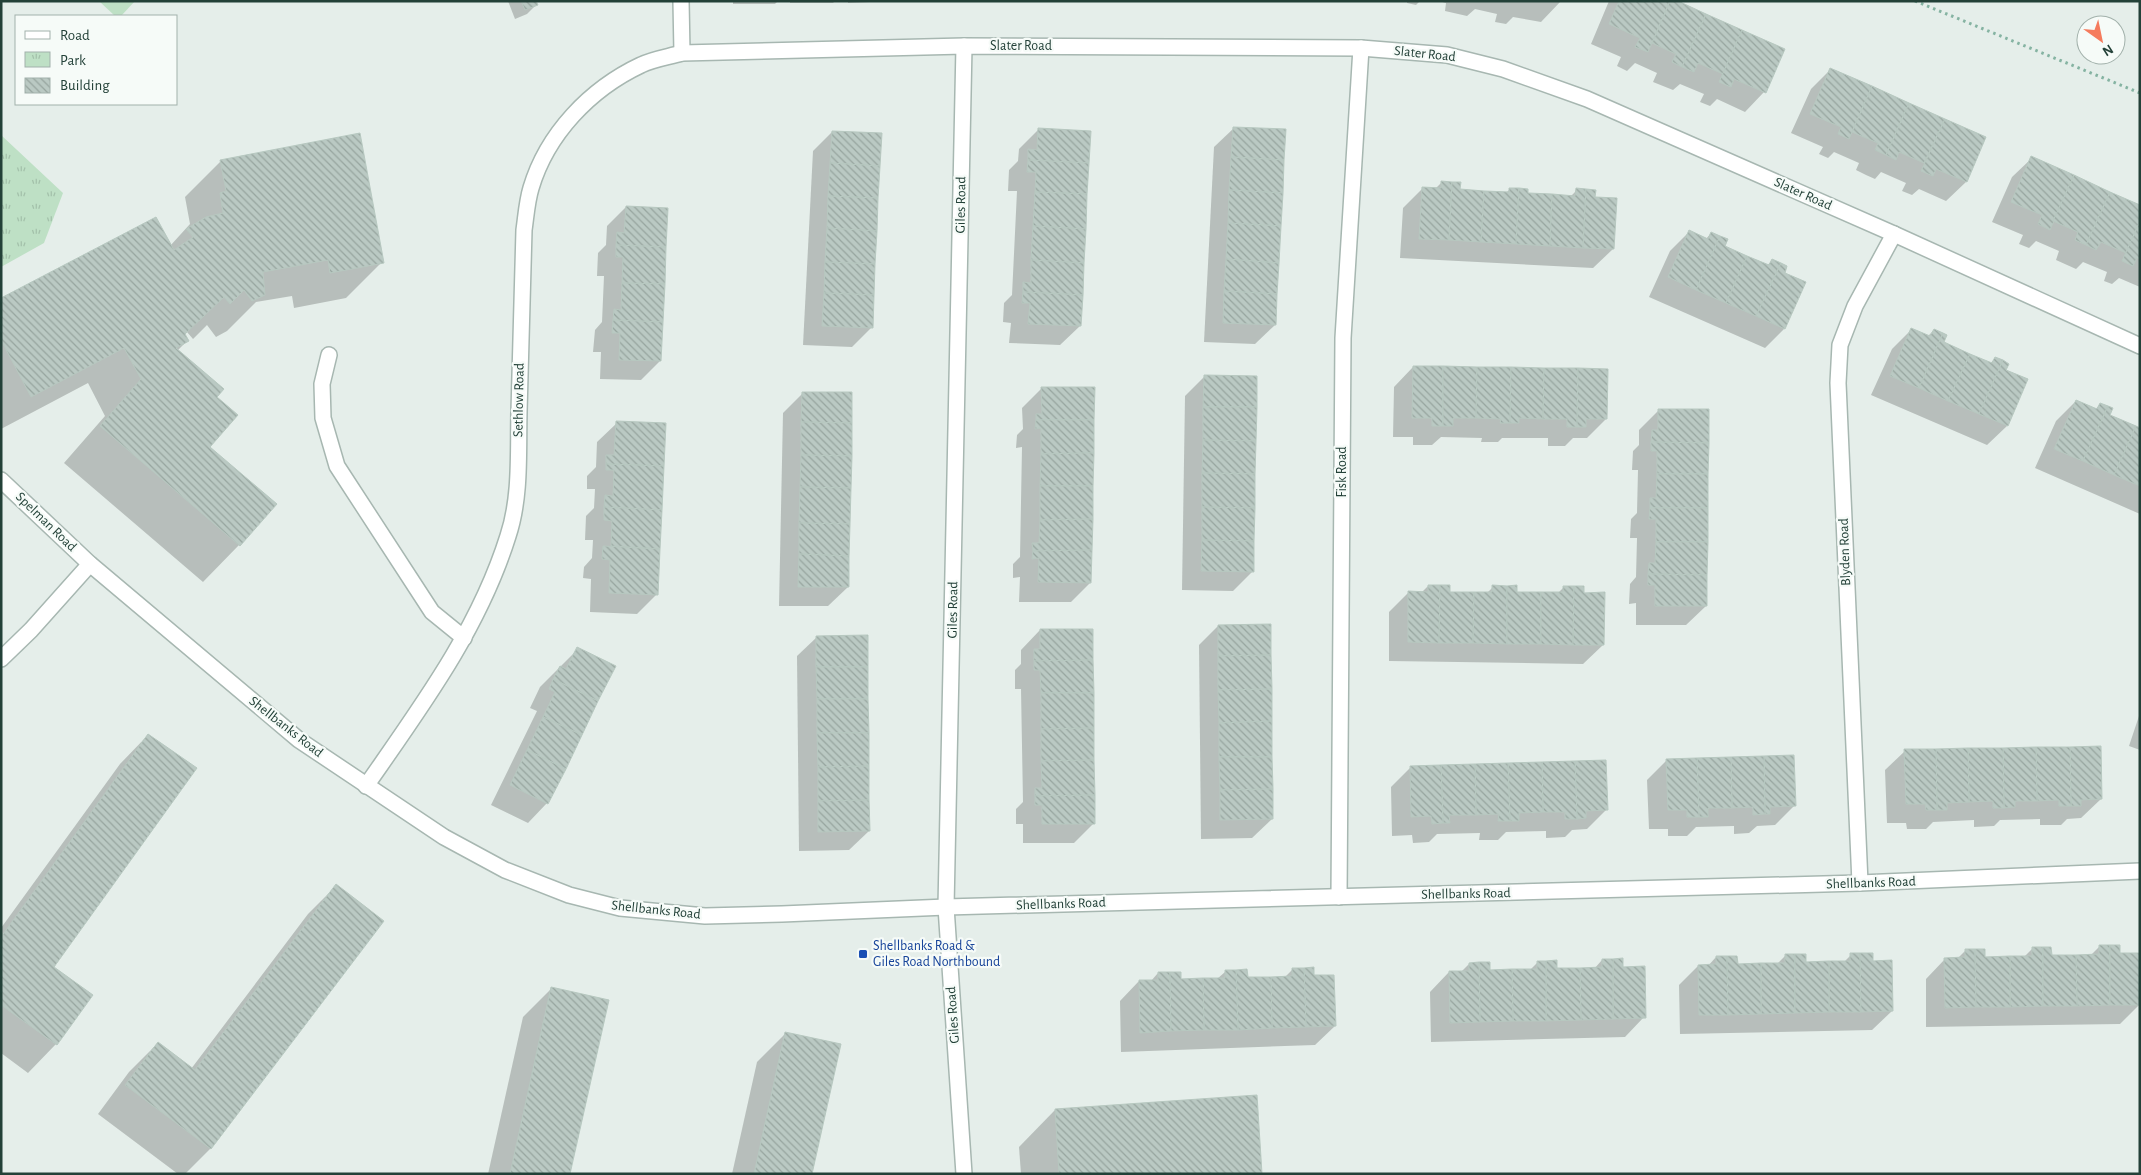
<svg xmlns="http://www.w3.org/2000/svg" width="2141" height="1175" font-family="'Alegreya Sans',sans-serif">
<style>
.grass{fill:#bee0c5}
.park{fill:url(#park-tufts)}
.shadow{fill:#0003}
.building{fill:url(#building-back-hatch);stroke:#b7c8c0}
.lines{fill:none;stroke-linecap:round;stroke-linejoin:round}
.lane-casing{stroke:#a7b7b1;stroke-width:18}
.street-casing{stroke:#a7b7b1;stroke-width:18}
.path{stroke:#85b3a2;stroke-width:3;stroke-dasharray:2.5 4;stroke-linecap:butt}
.lane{stroke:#fff;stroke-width:15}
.street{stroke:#fff;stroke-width:15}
.transit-dot{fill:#1a4fb4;stroke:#f6fbf8;stroke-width:2}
.labels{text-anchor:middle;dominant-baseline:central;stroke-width:4.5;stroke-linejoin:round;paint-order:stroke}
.street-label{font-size:14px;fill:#234138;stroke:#f6fbf8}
.transit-label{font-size:14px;fill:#164399;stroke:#f6fbf8;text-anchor:start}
</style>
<defs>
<pattern id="park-tufts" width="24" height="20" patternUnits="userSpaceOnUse" patternTransform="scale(1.25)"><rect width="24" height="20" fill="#bee0c5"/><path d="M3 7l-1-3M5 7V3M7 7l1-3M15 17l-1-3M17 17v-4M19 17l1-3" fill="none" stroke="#a3c1aa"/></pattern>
<pattern id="building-back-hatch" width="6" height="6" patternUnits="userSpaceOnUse" patternTransform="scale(1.25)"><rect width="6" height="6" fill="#bac9c3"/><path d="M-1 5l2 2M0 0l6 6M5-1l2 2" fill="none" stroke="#97a59f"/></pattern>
</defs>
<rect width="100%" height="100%" fill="#e5eeea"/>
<path class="grass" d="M99 1H135L121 16H115Z"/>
<path class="park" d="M1 135 63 193 44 243 1 267Z"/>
<g class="shadow">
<path d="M508 1H535L536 5 527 14 515 19Z"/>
<path d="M733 1H778L775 4H733Z"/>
<path d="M790 1H835L833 3H790Z"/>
<path d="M848 1H891L848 3Z"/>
<path d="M1407 1H1420L1416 5 1407 3Z"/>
<path d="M1439 1H1561L1541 22 1513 17 1506 24 1495 22 1497 14 1475 9 1467 16 1445 11 1446 3Z"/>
<path d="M1609 1H1675L1784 49 1764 92 1745 112 1717 99 1710 106 1700 102 1704 94 1680 84 1673 90 1653 82 1657 73 1635 63 1627 71 1617 66 1621 57 1591 44Z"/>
<path d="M1830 70 1985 138 1966 182 1946 201 1919 189 1912 195 1902 191 1906 183 1881 172 1875 179 1866 175 1856 170 1859 163 1834 152 1828 158 1819 154 1823 147 1791 133 1811 89Z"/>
<path d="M1234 128 1275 325 1255 344 1204 342 1214 147Z"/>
<path d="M1038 130 1080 326 1060 345 1009 343 1011 323 1003 322 1004 303 1012 295 1017 191H1008L1009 170 1018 161 1019 149Z"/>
<path d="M832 132 871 328 852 347 803 345 813 151Z"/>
<path d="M2032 158 2140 206V287L2119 278 2112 284 2104 281 2107 272 2083 262 2076 269 2056 260 2059 251 2036 241 2029 248 2019 244 2023 235 1992 222 2012 177Z"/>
<path d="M221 161 382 262 346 298 294 308 292 296 256 302 227 331 216 337 207 325 193 339 187 332 184 335 187 341 177 351 215 397 208 447 275 504 239 545 203 582 64 463 105 416 88 383 1 429V299L170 246 190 224 185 197Z"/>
<path d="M1442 182 1459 191 1506 193 1510 189 1527 194 1570 197 1577 190 1594 198 1613 249 1593 268 1400 258 1403 208 1422 189H1435Z"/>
<path d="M626 207 660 361 641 380 600 379 601 352H593L595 330 602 322 604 276H597L598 253 606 245 607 226Z"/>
<path d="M1689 232 1706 239 1711 233 1723 247 1767 266 1772 260 1783 273 1804 283 1784 329 1765 348 1649 297 1670 251Z"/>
<path d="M1911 330 1927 337 1934 330 1942 343 1990 364 1995 358 2005 371 2026 380 2007 426 1987 445 1871 395 1892 349Z"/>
<path d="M1413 367 1606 419 1587 438H1573L1565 446H1548V438H1502L1498 442H1481L1482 438 1441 437 1432 445H1413V437H1393L1394 387Z"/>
<path d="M1205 376 1253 571 1233 591 1182 590 1185 396Z"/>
<path d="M1042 388 1090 583 1071 602H1019L1020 577 1013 578V564L1020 557 1022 447 1016 448 1017 435 1023 429 1022 408Z"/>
<path d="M803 393 848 587 828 606H779L783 413Z"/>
<path d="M2076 401 2095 410 2100 404 2108 415 2140 429V514L2035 468 2056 421Z"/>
<path d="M1659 410 1706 606 1686 625H1636V603L1629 604 1630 584 1636 577 1637 538H1630L1631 519 1637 513 1638 470H1632L1633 451 1639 445V430Z"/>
<path d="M617 423 664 425 657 594 637 614 590 612 591 579 583 578 584 567 592 558 593 540H585L586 516 594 508 595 489H587V476L596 467 597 442Z"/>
<path d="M1428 586 1449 593 1486 594 1493 587 1516 594H1557L1564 587 1583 594 1603 645 1583 664 1389 661V612L1408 593H1421Z"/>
<path d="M1218 626 1272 819 1252 838 1201 839 1199 645Z"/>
<path d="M1040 630 1094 823 1074 843H1023V824H1016V809L1023 802 1021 689H1015V670L1021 664V650Z"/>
<path d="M817 637 869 831 849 850 799 851 797 656Z"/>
<path d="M578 649 547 803 528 823 491 805 537 711 530 708 540 687Z"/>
<path d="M2140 713V750L2129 746Z"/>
<path d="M148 735 52 967 56 1044 28 1073 1 1053V928L120 764Z"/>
<path d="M1905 751 2101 799 2081 818 2067 819 2061 825H2040V819L2000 820 1994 826 1974 827V820L1933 822 1926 829H1907L1906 823H1887L1885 770Z"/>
<path d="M1667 760 1794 806 1775 825 1757 826 1749 833 1734 834V826L1696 827 1687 836H1668V829H1649L1647 780Z"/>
<path d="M1411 767 1606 810 1587 829 1572 830 1565 837 1546 838V831L1506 832 1498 840H1479L1480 833 1437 834 1429 842 1413 843 1412 835 1392 836 1391 787Z"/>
<path d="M336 886 382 921 210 1149 185 1174H178L98 1114 129 1072 158 1043 191 1069 308 914Z"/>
<path d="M2099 947 2119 955 2140 1004 2120 1024 1926 1027V979L1945 959H1957L1965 951 1984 958 2024 957 2032 949 2051 956 2091 955Z"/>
<path d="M1851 955 1872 962 1892 1011 1872 1030 1680 1034 1679 985 1698 966H1708L1716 957 1737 965 1777 964 1785 956 1805 963H1843Z"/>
<path d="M1602 960 1644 1017 1625 1037 1431 1042 1430 992 1449 972H1461L1469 964 1489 971 1530 970 1538 962 1556 969H1594Z"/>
<path d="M1292 970 1313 977 1335 1026 1315 1045 1121 1052 1120 1001 1139 981H1151L1158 973 1180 980 1217 979 1225 972 1246 978 1285 977Z"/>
<path d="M551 989 569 1174H488L523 1017Z"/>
<path d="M785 1034 811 1174H732L757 1062Z"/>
<path d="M1055 1110 1261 1174H1021L1019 1147Z"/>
</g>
<g class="building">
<path d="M521 1H536L538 5 525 10Z"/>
<path d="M1619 1H1670L1648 52 1635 47 1640 38 1609 24Z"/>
<path d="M1670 1H1678L1706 14 1682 67 1672 62 1676 54 1652 43Z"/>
<path d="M1706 14 1742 30 1723 74 1698 63 1694 72 1682 67Z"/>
<path d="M1742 30 1785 49 1766 93 1734 79 1731 87 1719 82Z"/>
<path d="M1830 68 1872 86 1849 139 1838 134 1841 127 1810 114Z"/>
<path d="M1872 86 1909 103 1886 155 1875 150 1878 143 1852 132Z"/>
<path d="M1909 103 1945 119 1924 163 1899 152 1896 160 1886 155Z"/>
<path d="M1945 119 1986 137 1967 182 1936 169 1933 176 1921 171Z"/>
<path d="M1233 127 1286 129 1284 160 1231 157Z"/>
<path d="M1038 128 1091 131 1089 163 1028 160V149L1037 150Z"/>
<path d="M832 131 882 133 880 166 830 163Z"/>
<path d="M360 133 384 263 330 273 328 260 263 272 265 295 252 301 244 290 230 304 224 297 185 334 189 341 176 348 224 389 217 397 238 415 210 447 277 504 240 546 100 426 141 379 124 348 31 397 1 340V298L156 217 174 250 193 237 186 229 206 217 223 213 220 193 226 191 220 160Z"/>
<path d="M2031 156 2074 175 2050 230 2038 224 2042 215 2011 202Z"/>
<path d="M1231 157 1284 160 1283 193 1229 190Z"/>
<path d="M1028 160 1089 163 1087 194 1035 192 1036 172H1027Z"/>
<path d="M830 163 880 166 878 198 828 196Z"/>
<path d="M2074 175 2110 192 2086 245 2075 240 2078 232 2053 221Z"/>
<path d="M1441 181 1452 182 1449 240 1419 239 1422 187 1441 188Z"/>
<path d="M1452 182H1461L1460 189 1484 191 1481 242 1449 240Z"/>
<path d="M1509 188H1519L1516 244 1481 242 1484 191 1509 192Z"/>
<path d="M1519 188 1528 189V193L1552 194 1550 246 1516 244Z"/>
<path d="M1576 188 1586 189 1583 248 1550 246 1552 194 1575 196Z"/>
<path d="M1586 189 1596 190 1595 197 1617 198 1614 249 1583 248Z"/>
<path d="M1229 190 1283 193 1281 226 1228 223Z"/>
<path d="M1035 192 1087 194 1086 229 1033 226Z"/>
<path d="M2110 192 2140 205V221L2126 253 2101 242 2096 250 2086 245Z"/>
<path d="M828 196 878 198 877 231 827 228Z"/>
<path d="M626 206 668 208 666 247 616 245 617 232 624 233Z"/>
<path d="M2140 221V259L2137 258 2133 266 2122 261Z"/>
<path d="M1228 223 1281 226 1279 263 1226 259Z"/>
<path d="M1033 226 1086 229 1084 263 1031 260Z"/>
<path d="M827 228 877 231 875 264 825 262Z"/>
<path d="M1689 230 1708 239 1711 232 1720 236 1696 290 1668 277Z"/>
<path d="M1720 236 1728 239 1725 246 1747 256 1726 303 1696 290Z"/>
<path d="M616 245 666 247 665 284 622 283 623 257H616Z"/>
<path d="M1747 256 1769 265 1772 259 1781 263 1756 316 1726 303Z"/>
<path d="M1226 259 1279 263 1277 294 1224 291Z"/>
<path d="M1031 260 1084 263 1083 295 1023 292V282L1031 283Z"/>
<path d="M825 262 875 264 874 295 824 293Z"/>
<path d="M1781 263 1787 266 1785 273 1806 282 1785 329 1756 316Z"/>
<path d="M622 283 665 284 663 322 613 320 614 309 621 310Z"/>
<path d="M1224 291 1277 294 1276 325 1223 323Z"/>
<path d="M1023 292 1083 295 1081 326 1028 324 1030 303H1022Z"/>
<path d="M824 293 874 295 873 328 822 326Z"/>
<path d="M613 320 663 322 661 361 619 360 620 333H612Z"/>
<path d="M1911 328 1930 336 1934 329 1943 333 1919 388 1890 376Z"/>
<path d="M1943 333 1947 335 1944 342 1970 354 1948 401 1919 388Z"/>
<path d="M1970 354 1992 363 1995 357 2003 360 1979 414 1948 401Z"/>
<path d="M2003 360 2009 364 2006 370 2028 379 2008 426 1979 414Z"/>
<path d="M1413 366H1443V426H1432V418H1412Z"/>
<path d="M1443 366 1477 367 1476 418H1453V426H1443Z"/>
<path d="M1477 367H1511L1510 423H1500L1501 419 1476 418Z"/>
<path d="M1511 367 1544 368 1543 419 1519 418V423H1510Z"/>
<path d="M1544 368H1578L1577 427H1567V419H1543Z"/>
<path d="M1578 368 1608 369 1607 419H1586V427H1577Z"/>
<path d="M1204 375 1257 376V407H1203Z"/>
<path d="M1041 387H1095L1094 420H1036V414H1042Z"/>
<path d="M802 392H852V423L801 422Z"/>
<path d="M2076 400 2097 409 2100 403 2108 406 2083 461 2054 449Z"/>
<path d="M2108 406 2113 408 2110 415 2136 426 2114 475 2083 461Z"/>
<path d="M1203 407H1257L1256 441 1203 440Z"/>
<path d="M1658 409H1709V443L1651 442 1652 430H1658Z"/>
<path d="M1036 420H1094V453L1041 454V428L1035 429Z"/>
<path d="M616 421 666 423 664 466 606 464V455H614Z"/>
<path d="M801 422 852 423V456L801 455Z"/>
<path d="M2136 426 2140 428V486L2114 475Z"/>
<path d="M1203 440 1256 441 1255 474 1202 473Z"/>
<path d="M1651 442 1709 443 1708 474H1657V451H1651Z"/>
<path d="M1083 453H1094L1093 486H1040L1041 454Z"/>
<path d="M801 455 852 456 851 488 800 487Z"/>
<path d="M606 464 664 466 662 510 604 507 605 495 613 496 614 470H606Z"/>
<path d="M1202 473 1255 474V508L1202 507Z"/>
<path d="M1657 474H1708V508H1650V498H1656Z"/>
<path d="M1040 486H1093V519L1040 520Z"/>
<path d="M800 487 851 488 850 524 799 523Z"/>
<path d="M604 507 662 510 660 549 611 546 612 521 604 520Z"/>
<path d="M1202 507 1255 508 1254 541 1202 540Z"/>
<path d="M1650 508H1708V542H1656V519H1649Z"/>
<path d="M1093 519 1092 550 1033 551 1032 543H1039L1040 520Z"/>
<path d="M799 523 850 524 849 556 799 554Z"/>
<path d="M1202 540 1254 541V572L1201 571Z"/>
<path d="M1656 542H1708L1707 575 1648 574 1649 563H1655Z"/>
<path d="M603 546 660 549 658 595 609 593 610 560 602 559Z"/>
<path d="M1092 550 1091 583 1038 582 1039 558 1032 559 1033 551Z"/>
<path d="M799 554 849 556V587H798Z"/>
<path d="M1648 574 1707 575V606H1655V585H1648Z"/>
<path d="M1428 585H1440L1439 643 1408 642V591L1428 592Z"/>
<path d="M1440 585H1450V592H1474L1473 643H1439Z"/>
<path d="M1492 585 1507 586V644L1473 643 1474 592H1492Z"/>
<path d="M1517 585V592H1541V644H1507V586Z"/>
<path d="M1563 586H1574L1573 645 1541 644V592H1563Z"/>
<path d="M1574 586H1584V593L1605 592 1604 645H1573Z"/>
<path d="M1271 624V655L1218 656V625Z"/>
<path d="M1040 629H1093V660L1034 661V649H1040Z"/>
<path d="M868 635V667H816V636Z"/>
<path d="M577 647 616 666 598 701 553 679 560 666 566 669Z"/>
<path d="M1271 655 1272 689 1218 690V656Z"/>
<path d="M1093 660 1094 693H1041L1040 670H1034V661Z"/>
<path d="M816 667H868V699H817Z"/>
<path d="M553 679 598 701 582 735 543 717 555 692 549 689Z"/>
<path d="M1272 689V721L1219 723 1218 690Z"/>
<path d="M1041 693H1094V728L1041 729Z"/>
<path d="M817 699H868L869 733H817Z"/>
<path d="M543 717 582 735 566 769 527 750Z"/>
<path d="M1272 721V757H1219V723Z"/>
<path d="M1094 728V760L1041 761V729Z"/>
<path d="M817 733H869V766L818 767Z"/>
<path d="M148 734 197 768 54 967 93 995 57 1045 1 1005V937Z"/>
<path d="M2101 746 2102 799 2081 800V806H2071L2070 747Z"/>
<path d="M2036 747H2070L2071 806H2059V800L2037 801Z"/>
<path d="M2036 747 2037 801H2015V807L2004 808 2003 748Z"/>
<path d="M1968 748H2003L2004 808H1993V801L1969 802Z"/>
<path d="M1968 748 1969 802 1947 803V810H1937L1936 749Z"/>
<path d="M1904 749H1936L1937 810H1926L1925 804H1906Z"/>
<path d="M527 750 566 769 548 804 510 785Z"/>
<path d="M1794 755 1796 806 1770 807V814H1765L1764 756Z"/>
<path d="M1764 756 1765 814 1753 815V807L1732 808 1731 757Z"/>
<path d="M1219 757H1272L1273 789 1220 790Z"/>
<path d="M1731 757 1732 808H1708V817H1699L1697 758Z"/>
<path d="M1697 758 1699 817H1687V810H1668L1666 759Z"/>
<path d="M1094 760 1095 795 1035 796V788H1042L1041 761Z"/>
<path d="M1606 760 1608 810 1586 811V818L1577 819 1575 761Z"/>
<path d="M1575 761 1577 819H1565V812H1543L1542 762Z"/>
<path d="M1542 762 1543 812 1519 813V821H1510L1508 763Z"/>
<path d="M1508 763 1510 821H1498L1499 814 1476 815 1475 764Z"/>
<path d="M1475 764 1476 815H1449L1450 823H1443L1441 765Z"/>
<path d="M1441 765 1443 823 1432 824 1431 816 1411 817 1410 766Z"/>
<path d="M869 766V800L818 801V767Z"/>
<path d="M1273 789V819L1220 820V790Z"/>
<path d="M1095 795V824H1042V805H1035V796Z"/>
<path d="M869 800 870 831 818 832V801Z"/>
<path d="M336 884 384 921 211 1149 125 1085 158 1042 195 1070Z"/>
<path d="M2099 945H2110V1005L2077 1006 2076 955 2099 954Z"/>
<path d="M2110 945H2120V953H2140V1005H2110Z"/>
<path d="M2032 947H2043V1006L2010 1007V956H2032Z"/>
<path d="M2043 947H2051L2052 955H2076L2077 1006H2043Z"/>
<path d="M1965 949H1975L1976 1007 1945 1008 1944 958 1965 957Z"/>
<path d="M1975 949H1985V957L2010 956V1007H1976Z"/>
<path d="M1850 953H1860L1861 1012H1829V961H1850Z"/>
<path d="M1860 953H1873V961L1892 960 1893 1011 1861 1012Z"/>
<path d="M1785 954H1795V1013L1761 1014V963H1785Z"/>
<path d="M1795 954H1806V962L1829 961V1012L1795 1013Z"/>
<path d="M1716 956H1727L1728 1015H1699L1698 965 1716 964Z"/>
<path d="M1727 956H1737L1738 964 1761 963V1014L1728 1015Z"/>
<path d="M1623 958V967L1645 966 1646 1018 1613 1019V959Z"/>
<path d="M1602 959H1613V1019L1581 1020 1580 968 1602 967Z"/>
<path d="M1557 960V968H1580L1581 1020 1546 1021V961Z"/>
<path d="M1537 961H1546V1021H1513L1512 969H1537Z"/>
<path d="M1479 962H1490V970L1512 969 1513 1021 1480 1022Z"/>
<path d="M1479 962 1480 1022 1450 1023 1449 971H1469V963Z"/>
<path d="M1314 967V975H1334L1336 1026 1306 1027 1304 968Z"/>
<path d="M1292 968H1304L1306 1027 1272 1028 1271 977 1292 976Z"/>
<path d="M1247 969 1248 977H1271L1272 1028 1238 1030 1236 970Z"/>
<path d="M1225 970H1236L1238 1030H1204L1203 978H1225Z"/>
<path d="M1158 972H1170L1171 1031 1140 1033 1139 980H1158Z"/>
<path d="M1170 972H1181V979L1203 978 1204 1030 1171 1031Z"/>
<path d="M551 987 609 1000 570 1174H510Z"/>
<path d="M785 1032 841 1044 812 1174H754Z"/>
<path d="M1257 1095 1262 1174H1059L1055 1109Z"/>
</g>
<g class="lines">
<defs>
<g id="lane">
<path d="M681 1 682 53"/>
<path d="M329 355 322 384 323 418 337 466 432 612 464 638"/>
</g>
<g id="street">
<path d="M1 480 90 564 299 740 444 837 505 870 569 895 620 908 705 916 782 914 946 907 1860 883 2140 871"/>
<path d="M1 659 31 630 90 564"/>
<path d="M366 786C421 707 479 629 508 536 521 497 518 452 519 412 521 351 522 290 524 230 526 216 527 201 531 188 547 134 590 89 641 65 653 59 668 57 682 53L964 46 1361 48 1447 55 1503 69 1587 99 1894 234 2140 346"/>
<path d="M1860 883 1838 383 1840 345 1855 306 1894 234"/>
<path d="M1339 897 1343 338 1361 48"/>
<path d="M964 1174 946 907 964 46"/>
</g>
</defs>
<use href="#lane" class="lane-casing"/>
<use href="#street" class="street-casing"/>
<path class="path" d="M1915 1 2140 93"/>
<use href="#lane" class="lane"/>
<use href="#street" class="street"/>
</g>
<rect class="transit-dot" x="858" y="949" width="10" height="10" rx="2.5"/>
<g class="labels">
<g class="street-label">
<text x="1021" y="46">Slater Road</text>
<text transform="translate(1425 54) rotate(6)">Slater Road</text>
<text transform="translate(1803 194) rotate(24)">Slater Road</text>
<text transform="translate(961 205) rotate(-89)">Giles Road</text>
<text transform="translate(519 400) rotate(-89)">Sethlow Road</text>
<text transform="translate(1342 472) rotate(-90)">Fisk Road</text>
<text transform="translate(46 522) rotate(44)">Spelman Road</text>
<text transform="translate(1845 552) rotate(-92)">Blyden Road</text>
<text transform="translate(953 610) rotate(-89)">Giles Road</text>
<text transform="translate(286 727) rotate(38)">Shellbanks Road</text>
<text transform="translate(1871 883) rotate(-2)">Shellbanks Road</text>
<text transform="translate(1466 894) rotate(-1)">Shellbanks Road</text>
<text transform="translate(1061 904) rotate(-2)">Shellbanks Road</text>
<text transform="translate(656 910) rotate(6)">Shellbanks Road</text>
<text transform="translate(953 1015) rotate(-94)">Giles Road</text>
</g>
<g class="transit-label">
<text x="873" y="946">Shellbanks Road &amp;<tspan x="873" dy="16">Giles Road Northbound</tspan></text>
</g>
</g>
<rect width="2141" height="1175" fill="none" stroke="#234138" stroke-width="5"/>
<rect x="15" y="15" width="162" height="90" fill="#f6fbf8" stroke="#a2b1ab"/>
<rect x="25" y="31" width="25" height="8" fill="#ffffff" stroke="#a2b1ab"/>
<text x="60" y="40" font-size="15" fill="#234138">Road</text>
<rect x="25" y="52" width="25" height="15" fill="url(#park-tufts)" stroke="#a2b1ab"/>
<text x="60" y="65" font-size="15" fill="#234138">Park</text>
<rect x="25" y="78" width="25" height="15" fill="url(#building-back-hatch)" stroke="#a2b1ab"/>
<text x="60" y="90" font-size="15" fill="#234138">Building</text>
<g transform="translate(2101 40) rotate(147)"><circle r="24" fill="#f6fbf8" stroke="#a2b1ab"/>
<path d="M0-4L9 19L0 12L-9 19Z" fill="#f57b5d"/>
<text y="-8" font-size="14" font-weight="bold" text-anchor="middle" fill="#234138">N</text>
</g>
</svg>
